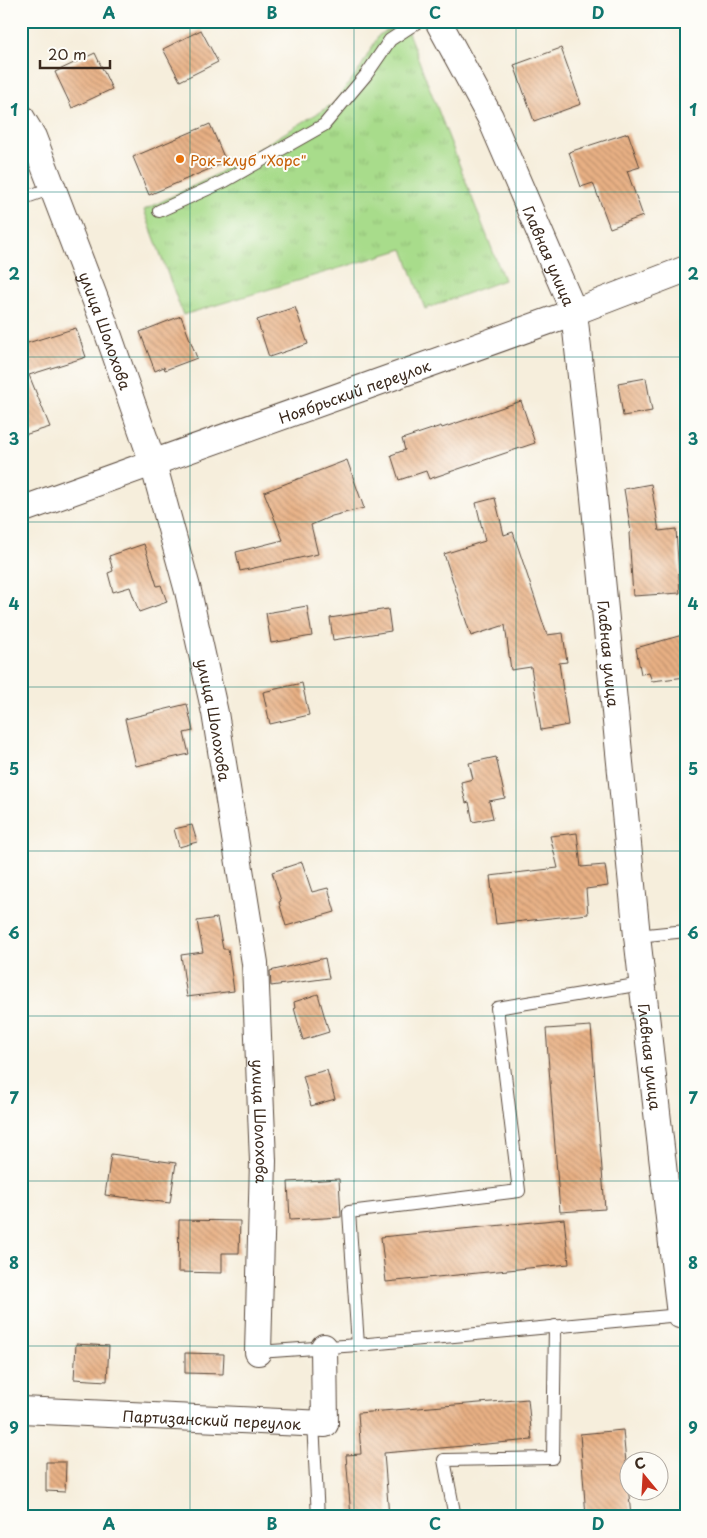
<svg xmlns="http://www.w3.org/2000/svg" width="707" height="1538" font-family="'Playpen Sans',sans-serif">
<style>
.park{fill:url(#park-tufts);stroke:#728354}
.building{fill:url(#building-back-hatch)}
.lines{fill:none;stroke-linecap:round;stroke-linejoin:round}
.lane-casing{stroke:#57473a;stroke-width:14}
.street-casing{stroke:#57473a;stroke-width:28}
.lane{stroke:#fff;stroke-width:12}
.street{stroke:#fff;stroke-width:26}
.grid{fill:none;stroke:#0f766e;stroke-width:1;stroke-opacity:0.55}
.food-dot{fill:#e8710a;stroke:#fdfcf7;stroke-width:2}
.labels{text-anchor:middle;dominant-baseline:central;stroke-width:4;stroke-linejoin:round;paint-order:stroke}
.food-label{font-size:15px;fill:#c56008;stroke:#fdfcf7;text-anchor:start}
.street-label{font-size:15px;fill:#3b2a1e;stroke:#fdfcf7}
.neatline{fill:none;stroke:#0f766e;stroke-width:2}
.grid-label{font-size:16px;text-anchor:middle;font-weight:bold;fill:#0f766e}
</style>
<defs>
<pattern id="park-tufts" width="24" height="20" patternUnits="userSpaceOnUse" patternTransform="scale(1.25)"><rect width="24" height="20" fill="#a8dc8b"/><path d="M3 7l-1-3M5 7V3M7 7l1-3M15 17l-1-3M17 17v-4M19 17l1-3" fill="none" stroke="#92bd78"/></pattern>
<pattern id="building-back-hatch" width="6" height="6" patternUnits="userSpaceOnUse" patternTransform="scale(1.25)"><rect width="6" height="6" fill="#e8b084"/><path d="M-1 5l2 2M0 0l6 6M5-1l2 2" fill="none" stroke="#bd8f6b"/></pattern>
</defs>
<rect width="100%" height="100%" fill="#fdfcf7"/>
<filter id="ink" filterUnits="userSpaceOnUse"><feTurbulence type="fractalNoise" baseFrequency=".02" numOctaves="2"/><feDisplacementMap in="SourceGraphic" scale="10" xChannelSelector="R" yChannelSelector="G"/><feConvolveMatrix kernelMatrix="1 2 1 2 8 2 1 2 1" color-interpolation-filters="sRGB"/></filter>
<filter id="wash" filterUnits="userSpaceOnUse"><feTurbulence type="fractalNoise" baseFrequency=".0096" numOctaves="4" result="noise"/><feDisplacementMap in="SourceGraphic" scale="20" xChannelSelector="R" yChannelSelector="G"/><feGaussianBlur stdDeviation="1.12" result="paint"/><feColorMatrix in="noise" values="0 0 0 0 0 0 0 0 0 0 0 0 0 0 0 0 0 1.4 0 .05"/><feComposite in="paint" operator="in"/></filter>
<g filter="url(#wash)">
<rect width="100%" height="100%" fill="#f6eedc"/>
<path class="park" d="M404 22 504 280 425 309 403 249 183 315 144 210 210 178 333 104 359 70 379 35Z"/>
<g id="blocks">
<g class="building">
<path d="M201 30 218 62 180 81 163 49Z"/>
<path d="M561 48 581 104 534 121 514 65Z"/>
<path d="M95 53 112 89 72 108 55 72Z"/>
<path d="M210 124 226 162 149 195 133 157Z"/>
<path d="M628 133 640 167 627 171 643 216 610 228 593 183 581 187 569 152Z"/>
<path d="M295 307 308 344 269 357 257 320Z"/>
<path d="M181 316 197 358 165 370 164 367 155 371 140 332Z"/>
<path d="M76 328 86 357 29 375 50 427 21 436V345Z"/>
<path d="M646 378 652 411 623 416 618 383Z"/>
<path d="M521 401 535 443 429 479 426 471 399 480 391 455 405 450 402 439 441 426 442 428Z"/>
<path d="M347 460 364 508 332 516 311 525 318 554 240 571 236 552 283 540 264 492Z"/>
<path d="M651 484 659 531 676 529 680 593 633 596 629 533 631 532 624 489Z"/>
<path d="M495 498 504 535 513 532 547 635 563 633 567 662 559 663 568 725 541 730 531 667 511 670 505 625 471 636 444 554 485 541 476 503Z"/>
<path d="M144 544 157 586 161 585 167 602 139 612 130 587 113 592 108 573 113 571 109 556Z"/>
<path d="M307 606 312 636 271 643 266 613Z"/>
<path d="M388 609 391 631 333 640 330 618Z"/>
<path d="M686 634V677L652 681 649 673 641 674 636 648Z"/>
<path d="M302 683 309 715 270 724 263 692Z"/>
<path d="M187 704 193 731 184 733 189 754 136 766 125 719Z"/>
<path d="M496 757 505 798 489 801 493 818 473 822 469 802 466 803 461 782 473 779 469 763Z"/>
<path d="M192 825 197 842 179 847 174 829Z"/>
<path d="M577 833 581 867 605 865 608 886 586 889 588 914 496 924 490 876 558 868 550 836Z"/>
<path d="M302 862 312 892 328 888 335 912 286 926 279 902 281 901 272 872Z"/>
<path d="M217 918 223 949H228L234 991 187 997 181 955 203 952 197 921Z"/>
<path d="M325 958 329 978 271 986 270 971Z"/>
<path d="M318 994 329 1032 303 1040 294 1008H295L294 1002Z"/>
<path d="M591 1026 605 1209 560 1212 546 1029Z"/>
<path d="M327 1070 335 1099 311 1106 303 1076Z"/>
<path d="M111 1154 176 1163 170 1203 105 1195Z"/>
<path d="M339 1179 341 1217 290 1220 288 1182Z"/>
<path d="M564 1219 569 1264 386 1282 381 1237Z"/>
<path d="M179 1220 240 1221 239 1253H222V1273L178 1272Z"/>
<path d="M76 1344 109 1346 107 1381 74 1379Z"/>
<path d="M185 1353 224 1354 223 1374 185 1373Z"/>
<path d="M528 1399 532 1440 384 1453 389 1517H351L346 1455 361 1454 358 1413Z"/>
<path d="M623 1430 631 1517H586L580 1434Z"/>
<path d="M46 1462H66L65 1492 46 1491Z"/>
</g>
</g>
</g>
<g filter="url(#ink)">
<use href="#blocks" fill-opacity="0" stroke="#57473a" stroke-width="1"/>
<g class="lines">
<defs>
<g id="lane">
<path d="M21 199 52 188"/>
<path d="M159 211 225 181 324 125 366 75 390 40 419 21"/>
<path d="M637 936 686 931"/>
<path d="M358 1345 349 1212 519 1191 497 1008 642 984"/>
<path d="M258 1352 358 1345 680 1315"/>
<path d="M313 1423 318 1517"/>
<path d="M455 1517 444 1460 553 1458 555 1326"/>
</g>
<g id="street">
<path id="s1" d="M438 21 490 117 574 312 592 477 637 936 680 1315H686"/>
<path id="s2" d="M21 117 33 137 105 325 153 463 188 591 215 713 255 963 263 1161 258 1352"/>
<path id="s3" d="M21 510 574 312 686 269"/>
<path id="s4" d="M21 1410 325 1424 324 1347"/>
</g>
</defs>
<use href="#lane" class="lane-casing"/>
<use href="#street" class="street-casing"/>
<use href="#lane" class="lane"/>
<use href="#street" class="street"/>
</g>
</g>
<path class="grid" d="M190 21V1517M354 21V1517M516 21V1517M21 192H686M21 357H686M21 522H686M21 687H686M21 851H686M21 1016H686M21 1181H686M21 1346H686"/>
<circle class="food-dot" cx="180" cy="159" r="5"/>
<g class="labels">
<g class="food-label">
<text x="190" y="159">Рок-клуб "Хорс"</text>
</g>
<g class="street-label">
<text stroke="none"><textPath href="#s1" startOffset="260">Главная улица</textPath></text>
<text stroke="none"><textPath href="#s2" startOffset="230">улица Шолохова</textPath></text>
<text stroke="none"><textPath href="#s3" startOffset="354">Ноябрьский переулок</textPath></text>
<text stroke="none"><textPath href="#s1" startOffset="665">Главная улица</textPath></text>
<text stroke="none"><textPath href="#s2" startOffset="635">улица Шолохова</textPath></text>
<text stroke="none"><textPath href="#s1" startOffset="1070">Главная улица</textPath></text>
<text stroke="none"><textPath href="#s2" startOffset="1040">улица Шолохова</textPath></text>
<text stroke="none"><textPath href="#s4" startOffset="191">Партизанский переулок</textPath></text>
</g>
</g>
<rect width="707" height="1538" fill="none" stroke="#fdfcf7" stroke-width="55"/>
<g transform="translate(644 1476) rotate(342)"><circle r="24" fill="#fdfcf7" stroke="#afa8a0"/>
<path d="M0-4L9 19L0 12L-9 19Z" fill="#c8321e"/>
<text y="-8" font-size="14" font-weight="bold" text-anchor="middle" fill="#3b2a1e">С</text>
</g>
<path d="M40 60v8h70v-8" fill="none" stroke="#3b2a1e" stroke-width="2.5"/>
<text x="48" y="60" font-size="15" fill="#3b2a1e" stroke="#fdfcf7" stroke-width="4" paint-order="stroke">20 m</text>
<rect x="28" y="28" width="652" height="1482" class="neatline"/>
<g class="grid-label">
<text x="109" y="19">A</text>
<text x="272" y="19">B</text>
<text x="435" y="19">C</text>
<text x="598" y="19">D</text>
<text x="14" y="116">1</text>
<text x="693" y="116">1</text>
<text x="14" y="280">2</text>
<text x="693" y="280">2</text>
<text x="14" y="445">3</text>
<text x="693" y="445">3</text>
<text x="14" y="610">4</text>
<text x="693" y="610">4</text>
<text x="14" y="775">5</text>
<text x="693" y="775">5</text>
<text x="14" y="939">6</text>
<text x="693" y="939">6</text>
<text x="14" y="1104">7</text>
<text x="693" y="1104">7</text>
<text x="14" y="1269">8</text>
<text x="693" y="1269">8</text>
<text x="14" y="1434">9</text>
<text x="693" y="1434">9</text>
<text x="109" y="1530">A</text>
<text x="272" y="1530">B</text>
<text x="435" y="1530">C</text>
<text x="598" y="1530">D</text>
</g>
</svg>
